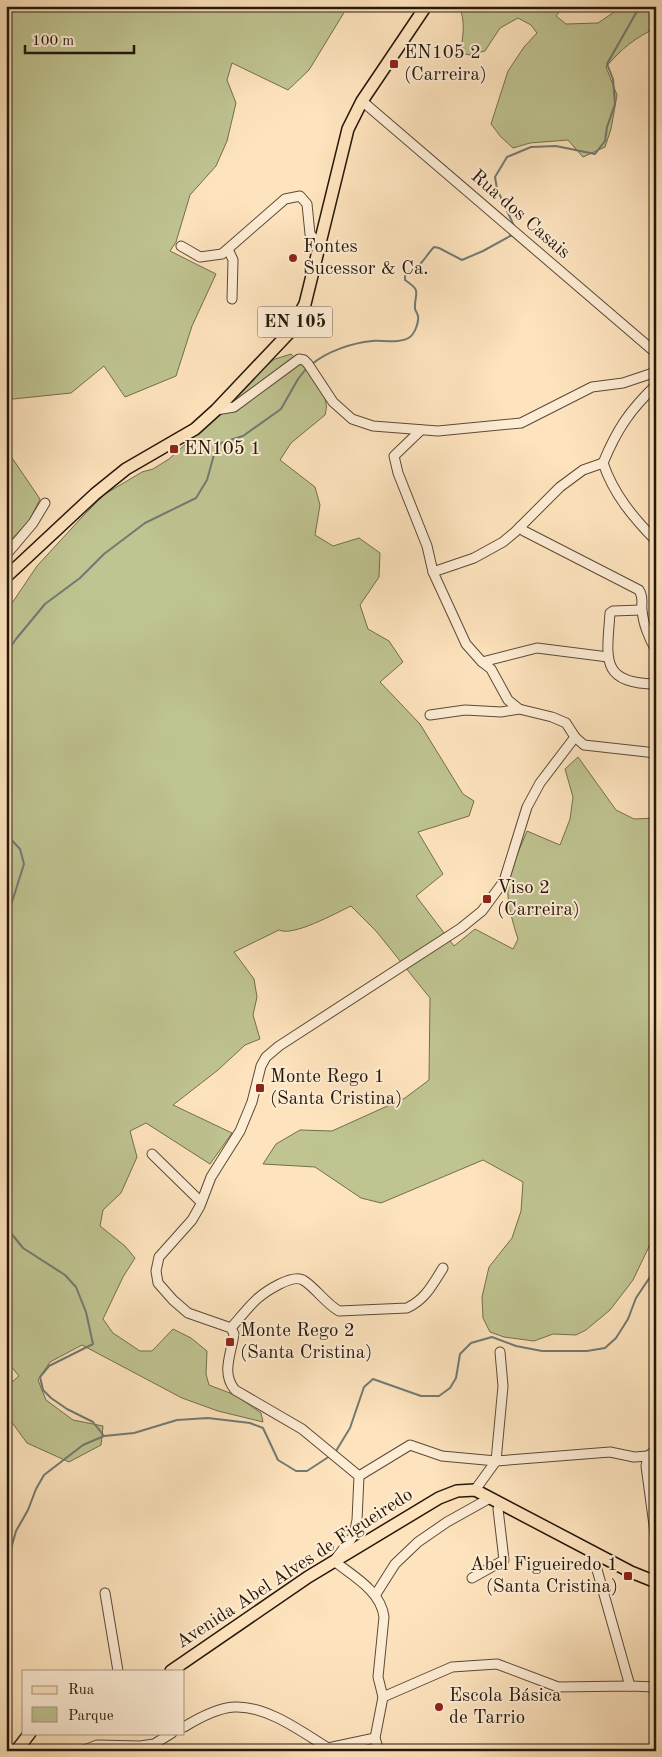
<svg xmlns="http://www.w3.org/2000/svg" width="662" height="1757" font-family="'Old Standard TT',serif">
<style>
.green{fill:#bfc491;stroke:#726e4e}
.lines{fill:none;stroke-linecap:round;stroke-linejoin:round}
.stream{stroke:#717a74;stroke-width:2}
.minor-casing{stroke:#5b4a37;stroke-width:11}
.major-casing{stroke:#25170a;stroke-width:14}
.minor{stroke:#feedd5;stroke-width:9}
.major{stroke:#fee4be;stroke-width:11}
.poi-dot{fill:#8f2418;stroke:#feedd5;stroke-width:2}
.labels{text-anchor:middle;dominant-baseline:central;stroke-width:4;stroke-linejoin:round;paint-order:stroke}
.shield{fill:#feedd5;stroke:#665747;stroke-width:1}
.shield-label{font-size:18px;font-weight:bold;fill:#25170a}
.poi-label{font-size:19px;fill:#25170a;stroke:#feedd5;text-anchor:start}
.street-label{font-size:19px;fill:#25170a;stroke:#feedd5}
</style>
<rect width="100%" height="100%" fill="#fee4be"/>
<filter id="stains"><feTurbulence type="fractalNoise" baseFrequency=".004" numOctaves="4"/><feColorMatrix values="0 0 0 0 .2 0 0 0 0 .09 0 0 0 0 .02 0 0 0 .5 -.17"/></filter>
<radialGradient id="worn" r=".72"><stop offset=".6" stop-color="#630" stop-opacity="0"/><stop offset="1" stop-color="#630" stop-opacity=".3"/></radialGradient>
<g class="green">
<path d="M6 6H348L309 70 288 90 232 63 227 80 236 103 227 141 216 166 190 195 176 242 170 251 216 274 192 326 176 376 125 397 104 366 71 393 13 399 6 404Z"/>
<path d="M459 6H564L556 16 566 24 598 23 623 6H631L650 11 656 17V28C636 37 620 50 606 67L617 95 611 129 605 147 583 157 568 140 530 143 513 148 501 137 491 124 508 71 524 47 537 33 531 25 518 18 500 28 485 51 470 55 460 53C463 37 466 22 459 6Z"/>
<path d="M291 354C302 364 324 388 326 403 327 406 326 411 325 415L291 443 280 460 315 487 320 505 315 535 333 546 359 538 380 553 379 577 360 605 368 629 389 641 403 662 380 682 420 724 463 794 474 801 469 816 418 832 443 874 416 896 454 946 475 929 513 949 518 939C513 924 506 899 508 884 510 869 521 846 527 831L560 845 570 819 573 797 565 769 578 757 616 810 634 819 656 818V1232L633 1280 610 1310 586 1330 576 1335 553 1334 534 1341 504 1337 490 1332 483 1318 482 1297 489 1267 512 1238 521 1211 523 1182 483 1160 381 1203 361 1198 315 1167 263 1164 276 1144 300 1130 332 1131 405 1098 429 1080 430 998 376 931 351 906C336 913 293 937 279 930L234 952 254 979 257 997 253 1015 260 1039 245 1045 218 1070 173 1105 232 1133 210 1164 146 1123 130 1131 137 1157 121 1193 103 1210 100 1226 125 1246 135 1258 123 1277 103 1319 113 1333 140 1351H152L173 1329 191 1338 207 1351 206 1374 209 1385 235 1395 261 1413 263 1422 218 1411 182 1398 82 1345 50 1362 38 1380 46 1400 73 1420 103 1426 101 1445 69 1462 27 1443 8 1417 6 1413V1387L19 1376 10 1365 6 1364V612L37 566 83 516 105 494 142 472 153 469 169 459 207 425 258 372 275 359Z"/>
<path d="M6 449 40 499 29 521 6 545Z"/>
</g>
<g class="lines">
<g class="stream">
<path d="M515 228 497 189 495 177 507 157 531 147 556 146 595 154 605 141 607 127 615 104 613 79 607 64 640 6"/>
<path d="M312 364C328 351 352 343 372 341 383 340 400 344 410 337 415 333 419 322 418 316 417 312 416 312 415 309 414 292 423 292 405 280V276C409 270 416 269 421 263 426 258 428 253 434 247L439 248 462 260 483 251 512 235"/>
<path d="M6 654 16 639 45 604 80 578 104 554 145 523 196 498 207 480 215 451 221 443 243 436 281 409 298 379 306 369"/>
<path d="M6 834 20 849 24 864 6 921"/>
<path d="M6 1227 23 1248 65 1275 76 1287 86 1312 93 1344 49 1366 40 1377 43 1390 51 1398 67 1409 93 1422 104 1436 83 1445 44 1475 36 1489 28 1510 16 1531 6 1567"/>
<path d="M104 1436 134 1433 177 1420 208 1418 250 1423 263 1428 278 1460 296 1471H307L330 1456"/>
<path d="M336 1451 350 1428 364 1387 373 1379 421 1396H439L450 1388 456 1378 460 1354 471 1343 492 1337 516 1346 542 1351H587L605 1348 616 1338 628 1319 636 1298 656 1268"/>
</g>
<defs>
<g id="minor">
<path d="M362 101 656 353"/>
<path d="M181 246 200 257 222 254 285 199 300 196 307 204 310 234 320 245"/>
<path d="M228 249 233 260 232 299"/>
<path d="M656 385C630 410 617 429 603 463 614 495 633 517 656 541"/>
<path d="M216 410 234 407 299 359 304 360 308 364 333 402 352 419 373 426 438 431 521 423 592 387 623 383 656 372"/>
<path d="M421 430 394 456 398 473 427 546 433 572 466 644 482 662 491 669 508 700 519 709 552 717 566 723 575 737 584 745 656 753"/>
<path d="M520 527 524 531 639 590C644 598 641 602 642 610 643 623 649 639 656 650"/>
<path d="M6 555 33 523 45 503"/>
<path d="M433 572 474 558 503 542 515 532 560 487 583 470 603 463"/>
<path d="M641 610 613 611 610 613C607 657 599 684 656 684"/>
<path d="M482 662 537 648 608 657"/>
<path d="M430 715 465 710 501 712 519 709"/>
<path d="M152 1154 201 1202"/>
<path d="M231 1328C239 1319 248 1307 257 1299 266 1291 292 1274 303 1280 316 1288 325 1303 339 1311L407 1308C425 1300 433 1284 443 1268"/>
<path d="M656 1450 648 1456 646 1466 656 1540"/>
<path d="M359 1476 410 1445 442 1456 496 1461 610 1452 634 1457 648 1456"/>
<path d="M475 1490 496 1461 503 1386 500 1352"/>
<path d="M592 1552 630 1686"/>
<path d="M472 1578 504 1560 498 1509 501 1504"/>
<path d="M105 1593 118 1671"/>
<path d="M376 1594 395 1564 418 1542 447 1522 490 1498"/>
<path d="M383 1697 452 1667 497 1664 558 1687 630 1686 656 1687"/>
<path d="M184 1727C197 1719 218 1708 234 1707 266 1705 302 1732 328 1748L375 1738"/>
<path d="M82 1751 97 1745 140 1746 154 1744 172 1733"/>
<path d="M379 1751 375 1738 383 1697 378 1677 384 1617C381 1591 353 1576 334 1561L354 1535 357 1520 359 1476 302 1429 235 1390C221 1373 231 1355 234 1334L231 1328 188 1313 173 1300 158 1283 156 1271 159 1257 192 1220 200 1206 211 1177 240 1131 252 1102 261 1066 266 1057 279 1046 461 928 482 911 504 881 527 807 540 783 575 737"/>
</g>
<g id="major">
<path d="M6 577 95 494 126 469 195 429 216 410 288 334 305 304 348 129 362 101 426 6"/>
<path d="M171 1671 308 1577 439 1498 457 1491 475 1490 631 1572 656 1582"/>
<path d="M16 1751 30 1733"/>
</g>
</defs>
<use href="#minor" class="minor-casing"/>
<use href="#major" class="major-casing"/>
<use href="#minor" class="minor"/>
<use href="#major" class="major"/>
</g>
<g class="poi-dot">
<rect x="389" y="59" width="10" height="10" rx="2.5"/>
<circle cx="293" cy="258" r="5"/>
<rect x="169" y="444" width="10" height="10" rx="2.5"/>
<rect x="482" y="894" width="10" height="10" rx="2.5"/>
<rect x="255" y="1083" width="10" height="10" rx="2.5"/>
<rect x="225" y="1337" width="10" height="10" rx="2.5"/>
<rect x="623" y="1571" width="10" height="10" rx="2.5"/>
<circle cx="439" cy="1707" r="5"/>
</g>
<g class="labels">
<rect class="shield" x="257.5" y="306.5" width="75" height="31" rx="4"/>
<g class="shield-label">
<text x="295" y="322">EN 105</text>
</g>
<g class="poi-label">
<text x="404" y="53">EN105 2<tspan x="404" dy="22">(Carreira)</tspan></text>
<text x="303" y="247">Fontes<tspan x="303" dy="22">Sucessor &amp; Ca.</tspan></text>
<text x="184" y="449">EN105 1</text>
<text x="497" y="888">Viso 2<tspan x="497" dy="22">(Carreira)</tspan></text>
<text x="270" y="1077">Monte Rego 1<tspan x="270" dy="22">(Santa Cristina)</tspan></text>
<text x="240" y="1331">Monte Rego 2<tspan x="240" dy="22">(Santa Cristina)</tspan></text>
<text x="618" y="1565" text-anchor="end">Abel Figueiredo 1<tspan x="618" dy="22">(Santa Cristina)</tspan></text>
<text x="449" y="1696">Escola Básica<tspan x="449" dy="22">de Tarrio</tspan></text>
</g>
<g class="street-label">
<text transform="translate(520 215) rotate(41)">Rua dos Casais</text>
<text transform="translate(295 1569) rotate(-33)">Avenida Abel Alves de Figueiredo</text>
</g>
</g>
<rect width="662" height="1757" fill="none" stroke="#fee4be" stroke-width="25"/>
<rect x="8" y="8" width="647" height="1742" fill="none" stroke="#25170a" stroke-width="2.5"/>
<rect x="12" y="12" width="637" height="1732" fill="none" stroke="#25170a"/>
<rect x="22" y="1670" width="162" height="65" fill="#feedd5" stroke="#a79784"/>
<rect x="32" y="1686" width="25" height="8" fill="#fee4be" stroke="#a79784"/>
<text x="68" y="1694" font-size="15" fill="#25170a">Rua</text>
<rect x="32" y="1707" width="25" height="15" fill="#bfc491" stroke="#a79784"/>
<text x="68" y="1720" font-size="15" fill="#25170a">Parque</text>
<path d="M25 45v8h109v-8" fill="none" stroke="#25170a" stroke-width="2.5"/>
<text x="32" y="45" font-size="15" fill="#25170a" stroke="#feedd5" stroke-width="4" paint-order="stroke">100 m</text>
<rect width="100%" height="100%" filter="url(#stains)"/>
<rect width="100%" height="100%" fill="url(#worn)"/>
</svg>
